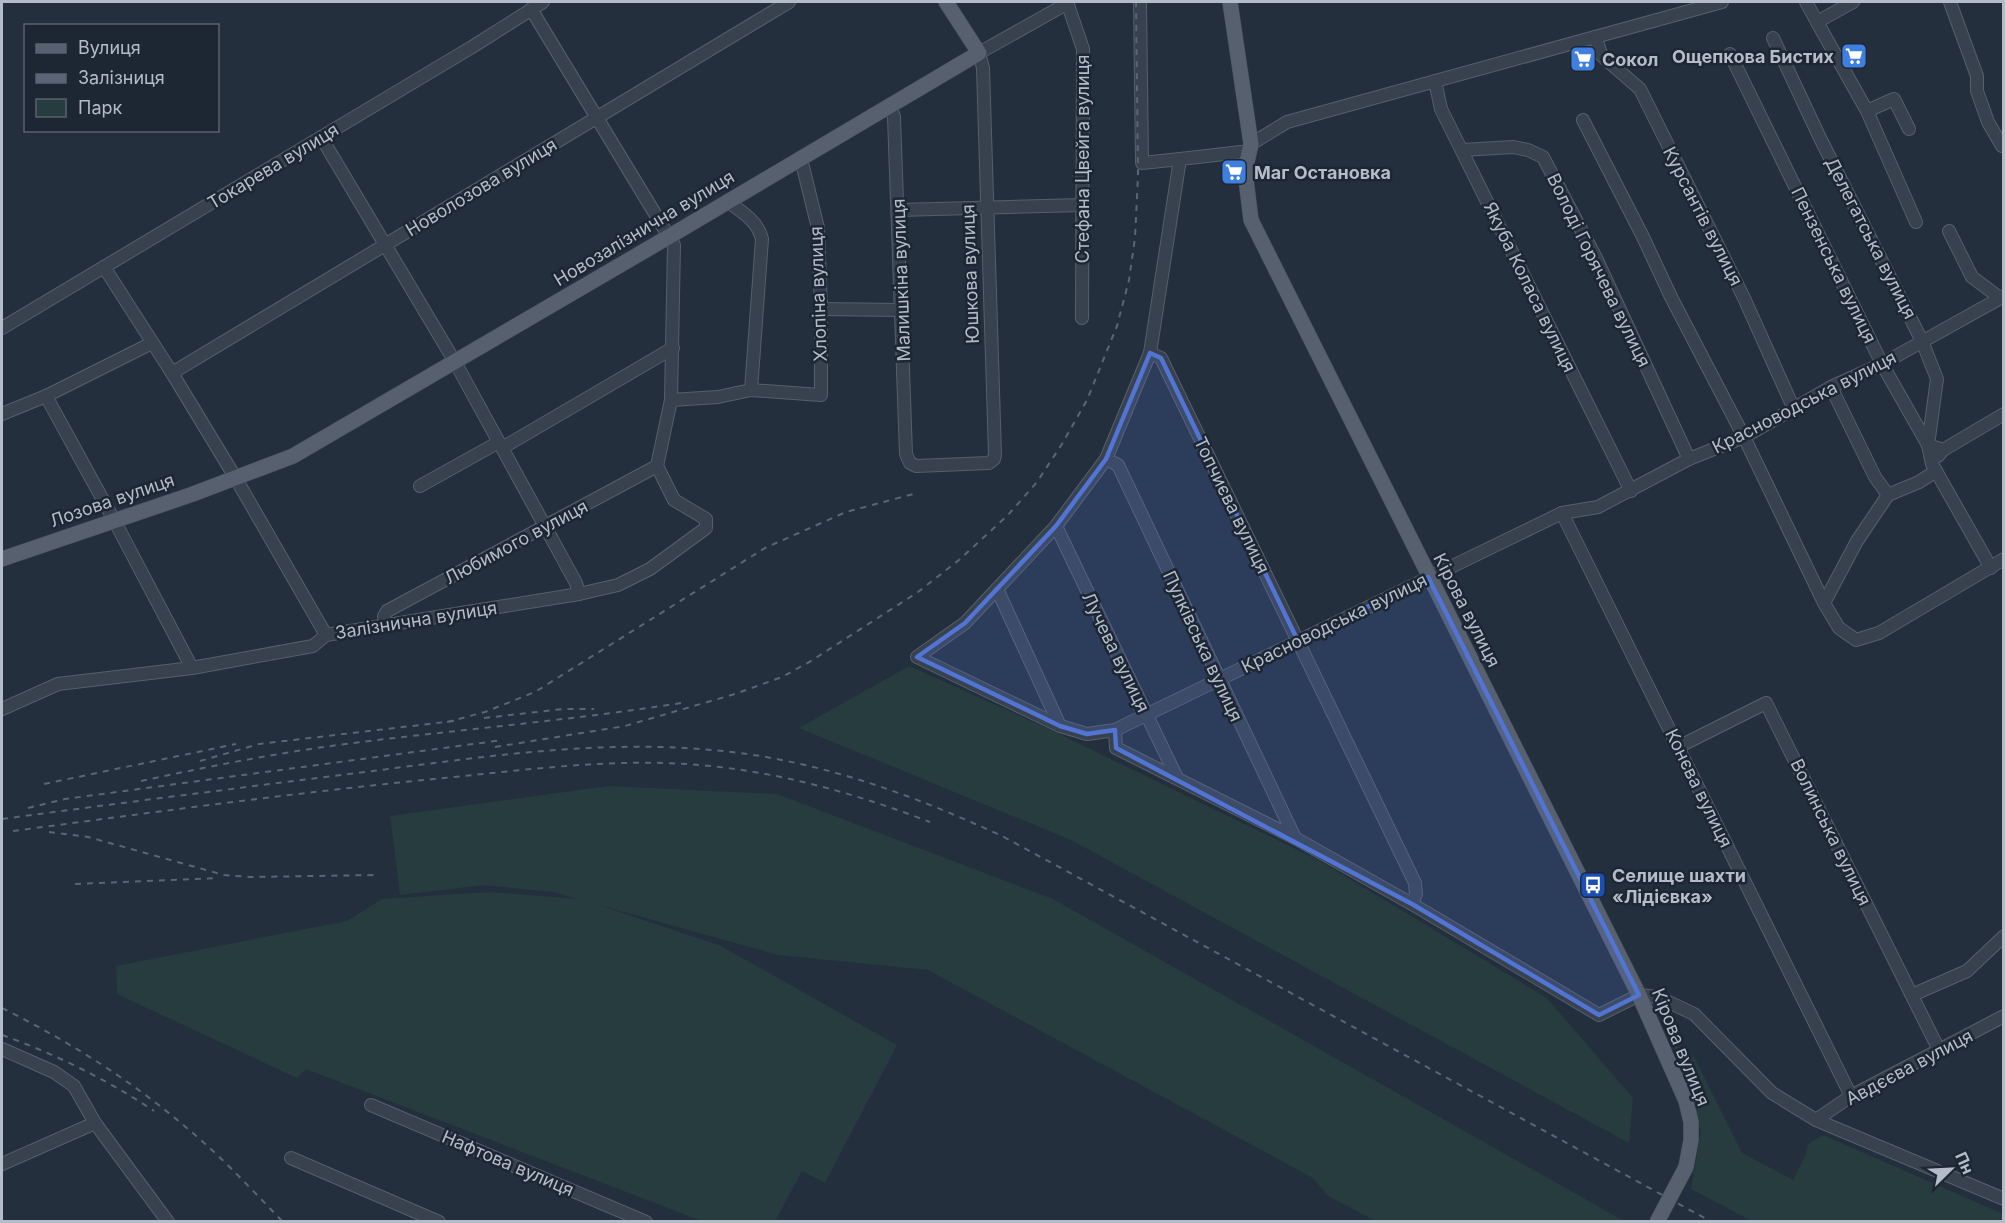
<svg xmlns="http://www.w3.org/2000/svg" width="2005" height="1223" font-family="Inter,sans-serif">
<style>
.green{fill:#263c3f}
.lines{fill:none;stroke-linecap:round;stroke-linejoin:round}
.minor-casing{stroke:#565f6c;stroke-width:14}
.major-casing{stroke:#414a57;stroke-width:16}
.minor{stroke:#38414e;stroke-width:12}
.major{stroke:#56606e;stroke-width:15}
.rail{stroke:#5a6575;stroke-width:2;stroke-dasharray:6 6;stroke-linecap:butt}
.major-bridge-casing{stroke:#414a57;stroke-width:16;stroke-linecap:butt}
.major-bridge{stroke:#56606e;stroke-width:15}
.marked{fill:#5274d3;fill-opacity:0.2;stroke:#5274d3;stroke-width:4.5;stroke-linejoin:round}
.labels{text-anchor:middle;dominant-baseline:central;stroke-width:5;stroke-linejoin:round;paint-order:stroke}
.poi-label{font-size:18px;font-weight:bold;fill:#b4bcc9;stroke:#1d2633;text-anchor:start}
.street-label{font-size:18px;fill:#b4bcc9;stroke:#1d2633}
</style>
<rect width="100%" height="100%" fill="#242f3e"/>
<g class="green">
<path d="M909 666 1049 729 1318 860 1547 998 1633 1098 1629 1143 1071 840 799 728Z"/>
<path d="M608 786 777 794 1053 899 1624 1221H1376L1328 1196 1313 1178 928 970 778 955 599 905 721 946 897 1045 825 1183 802 1171 775 1221H702L306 1069 297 1078 117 994 116 966 347 921 382 899 490 892 577 899 554 892 484 885 400 895 390 816Z"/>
<path d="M1671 1041 1694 1057 1742 1153 1793 1180 1806 1154 1808 1144 1823 1135 2003 1214V1221H1752L1691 1189 1701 1131Z"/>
</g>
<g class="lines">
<defs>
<g id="minor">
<path d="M1067 2 1083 49 1082 318"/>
<path d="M1140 2 1142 163 1180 159"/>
<path d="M1806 2 1817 22 1853 2"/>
<path d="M1950 2 1977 76V91L1988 122 2002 146H2004"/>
<path d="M1817 22 1867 111 1916 222"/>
<path d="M1595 37 1602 56 1640 89 1744 298 1793 407"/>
<path d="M1773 38 1820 138 1922 341 1937 379 1928 445 1943 450"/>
<path d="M1730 54 1882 364 1928 445 1932 464 1991 568"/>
<path d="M1435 81 1441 109 1631 491"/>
<path d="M890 106 894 117 906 454 910 463 916 466 989 463 994 459 995 455 983 68 979 53 1068 3"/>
<path d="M1867 111 1894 99 1909 129"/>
<path d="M1583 120 1643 237 1671 297 1744 437 1824 603 1839 628 1856 640 1879 633 2004 559"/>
<path d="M321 137 455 362 576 583 579 594"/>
<path d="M1251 144 1287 122 1722 2"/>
<path d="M1462 150 1513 147 1528 150 1543 157 1596 258 1689 459"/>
<path d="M1250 151 1180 159 1150 353 1161 358 1415 883 1416 894 1412 904"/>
<path d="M727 201C742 212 758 221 762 239L751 390"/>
<path d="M899 210 1082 205"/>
<path d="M1949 231 1972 277 2000 298"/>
<path d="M104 267 172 373 235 477 326 635"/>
<path d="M821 309 902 310"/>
<path d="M2 328 472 47 543 2"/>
<path d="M1150 353 1106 459 1056 526 965 623 917 657 1060 726 1087 734 1115 730 1116 748 1295 838 1412 904 1599 1015 1639 995 1658 997 1694 1014 1772 1093 1816 1120 2004 1199"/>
<path d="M172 373 789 2"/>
<path d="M1831 387 1875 477 1888 495"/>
<path d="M46 396 114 520 192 668"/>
<path d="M671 400 718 397 751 390 821 395V309L818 228 801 159"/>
<path d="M2 414 46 396 152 343"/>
<path d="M502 448 673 348"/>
<path d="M1938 456 1943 450 2004 414"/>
<path d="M1106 459 1118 465 1295 838"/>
<path d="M420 486 499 442"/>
<path d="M1562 513 1851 1096"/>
<path d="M1056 526 1177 778"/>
<path d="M997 589 1060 726"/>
<path d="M1824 603 1857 541 1888 495 1919 482 1936 471"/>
<path d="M385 624 384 616 387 611 657 466"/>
<path d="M2 709 58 684 192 668 313 646 326 635 579 594 618 585 650 569 706 528V519L674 500 657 466 671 400 674 245 531 9"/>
<path d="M1115 730 1562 513 1598 507 1689 459 1744 437 1831 387 1882 364 2004 296"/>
<path d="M1678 747 1766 703 1939 1050"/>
<path d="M1912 995 1967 971 2004 936"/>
<path d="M2 1049 54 1072 74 1086 95 1123 168 1222"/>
<path d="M371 1105 646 1222"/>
<path d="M1816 1120 1851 1096 2004 1016"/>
<path d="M291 1158 439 1222"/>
<path d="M2 1164 95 1123"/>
</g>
<g id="major">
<path d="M1230 2 1251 144 1245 171 1251 220 1639 995 1686 1101 1691 1122V1140L1686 1167"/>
<path d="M2 559 193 494 293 456 670 236 979 53 946 2"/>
</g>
</defs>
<use href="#minor" class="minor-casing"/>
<use href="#major" class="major-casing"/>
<use href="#minor" class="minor"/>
<use href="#major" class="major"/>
<g class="rail">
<path d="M484 718 563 709H594"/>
<path d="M447 722 485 712 535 692 765 548 846 512 917 493"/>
<path d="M495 747 625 726 735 694 782 677 811 661 918 592 959 560 1008 515 1037 482 1062 444 1087 400 1117 326 1129 280 1135 238 1138 176 1136 2"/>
<path d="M200 761 259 744 454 721"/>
<path d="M141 781C206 767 272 754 338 745 452 730 567 721 681 703"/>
<path d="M44 784 236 744"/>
<path d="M28 808 65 799 503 740"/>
<path d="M2 819C120 803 239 788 357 773 490 756 625 734 760 756 845 770 924 800 1002 836L1712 1222"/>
<path d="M13 831C156 812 300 792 444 778 524 770 605 759 686 764 769 769 852 792 930 822"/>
<path d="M49 832 88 837 224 875 250 877 377 875"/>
<path d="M75 884 217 878"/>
<path d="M2 1008C68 1041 131 1080 188 1129 222 1157 252 1190 283 1222"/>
<path d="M2 1035C55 1054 106 1079 154 1111"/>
</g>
<defs>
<path id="major-bridge" d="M1657 1222 1686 1167"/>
</defs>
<use href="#major-bridge" class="major-bridge-casing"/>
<use href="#major-bridge" class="major-bridge"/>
</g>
<path class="marked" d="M1150 353 1161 358 1298 641 1428 577 1639 995 1599 1015 1412 904 1116 748 1115 730 1087 734 1060 726 917 657 965 623 1056 526 1106 459Z"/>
<defs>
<symbol id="supermarket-square" viewBox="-11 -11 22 22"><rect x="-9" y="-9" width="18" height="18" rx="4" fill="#3f7fe0" stroke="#1d2633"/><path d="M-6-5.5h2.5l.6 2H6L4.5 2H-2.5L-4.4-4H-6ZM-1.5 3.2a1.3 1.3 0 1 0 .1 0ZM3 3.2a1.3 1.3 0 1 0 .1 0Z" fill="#fff"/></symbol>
<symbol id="bus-square" viewBox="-11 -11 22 22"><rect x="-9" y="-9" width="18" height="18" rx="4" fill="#1a4fb4" stroke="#1d2633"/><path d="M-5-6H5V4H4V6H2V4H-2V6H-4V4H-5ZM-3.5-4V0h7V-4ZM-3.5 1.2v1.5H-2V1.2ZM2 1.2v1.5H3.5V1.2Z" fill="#fff"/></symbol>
</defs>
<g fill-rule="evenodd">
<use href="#supermarket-square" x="1839" y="41" width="30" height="30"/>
<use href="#supermarket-square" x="1568" y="44" width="30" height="30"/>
<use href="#supermarket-square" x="1219" y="157" width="30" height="30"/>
<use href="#bus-square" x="1578" y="870" width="30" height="30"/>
</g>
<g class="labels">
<g class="poi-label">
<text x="1834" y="56" text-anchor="end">Ощепкова Бистих</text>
<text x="1602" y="59">Сокол</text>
<text x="1254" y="172">Маг Остановка</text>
<text x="1612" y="875">Селище шахти<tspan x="1612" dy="21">«Лідієвка»</tspan></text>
</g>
<g class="street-label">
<text transform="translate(1082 159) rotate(-90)">Стефана Цвейга вулиця</text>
<text transform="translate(273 166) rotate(-31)">Токарева вулиця</text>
<text transform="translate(481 187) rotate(-31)">Новолозова вулиця</text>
<text transform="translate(1703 216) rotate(63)">Курсантів вулиця</text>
<text transform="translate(644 228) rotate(-31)">Новозалізнична вулиця</text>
<text transform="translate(1871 238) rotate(63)">Делегатська вулиця</text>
<text transform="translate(1834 265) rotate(64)">Пензенська вулиця</text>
<text transform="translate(1599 270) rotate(64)">Володі Горячева вулиця</text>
<text transform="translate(970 274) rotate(-92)">Юшкова вулиця</text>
<text transform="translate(901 280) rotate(-92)">Малишкіна вулиця</text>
<text transform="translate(1530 287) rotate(64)">Якуба Коласа вулиця</text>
<text transform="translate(818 294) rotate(-92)">Хлопіна вулиця</text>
<text transform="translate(1804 402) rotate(-27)">Красноводська вулиця</text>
<text transform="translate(112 500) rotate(-19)">Лозова вулиця</text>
<text transform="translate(1232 505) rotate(64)">Топчиєва вулиця</text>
<text transform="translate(516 542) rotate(-28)">Любимого вулиця</text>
<text transform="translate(1467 610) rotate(63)">Кірова вулиця</text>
<text transform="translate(416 620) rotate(-9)">Залізнична вулиця</text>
<text transform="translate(1334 623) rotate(-26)">Красноводська вулиця</text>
<text transform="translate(1203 646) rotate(65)">Пулківська вулиця</text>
<text transform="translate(1116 652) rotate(64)">Лучева вулиця</text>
<text transform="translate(1699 788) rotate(64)">Конєва вулиця</text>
<text transform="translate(1831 832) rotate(64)">Волинська вулиця</text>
<text transform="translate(1681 1047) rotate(68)">Кірова вулиця</text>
<text transform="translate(1909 1067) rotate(-28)">Авдєєва вулиця</text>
<text transform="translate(508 1163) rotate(23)">Нафтова вулиця</text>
</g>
</g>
<rect width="2005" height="1223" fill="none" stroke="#b4bcc9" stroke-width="6"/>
<rect x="24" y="24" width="195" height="108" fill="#1d2633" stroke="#59626f" stroke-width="1.5"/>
<rect x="36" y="44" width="30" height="9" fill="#56606e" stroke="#59626f" stroke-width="1.5"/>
<text x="78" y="54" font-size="18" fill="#b4bcc9">Вулиця</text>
<rect x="36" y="74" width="30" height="9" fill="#5a6575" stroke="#59626f" stroke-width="1.5"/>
<text x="78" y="84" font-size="18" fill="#b4bcc9">Залізниця</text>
<rect x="36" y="99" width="30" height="18" fill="#263c3f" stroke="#59626f" stroke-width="1.5"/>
<text x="78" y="114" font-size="18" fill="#b4bcc9">Парк</text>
<g transform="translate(1951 1169) rotate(66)" stroke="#1d2633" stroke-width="4.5" paint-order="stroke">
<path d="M0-4.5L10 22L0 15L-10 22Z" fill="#b4bcc9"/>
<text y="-9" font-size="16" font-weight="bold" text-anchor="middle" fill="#b4bcc9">Пн</text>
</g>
</svg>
